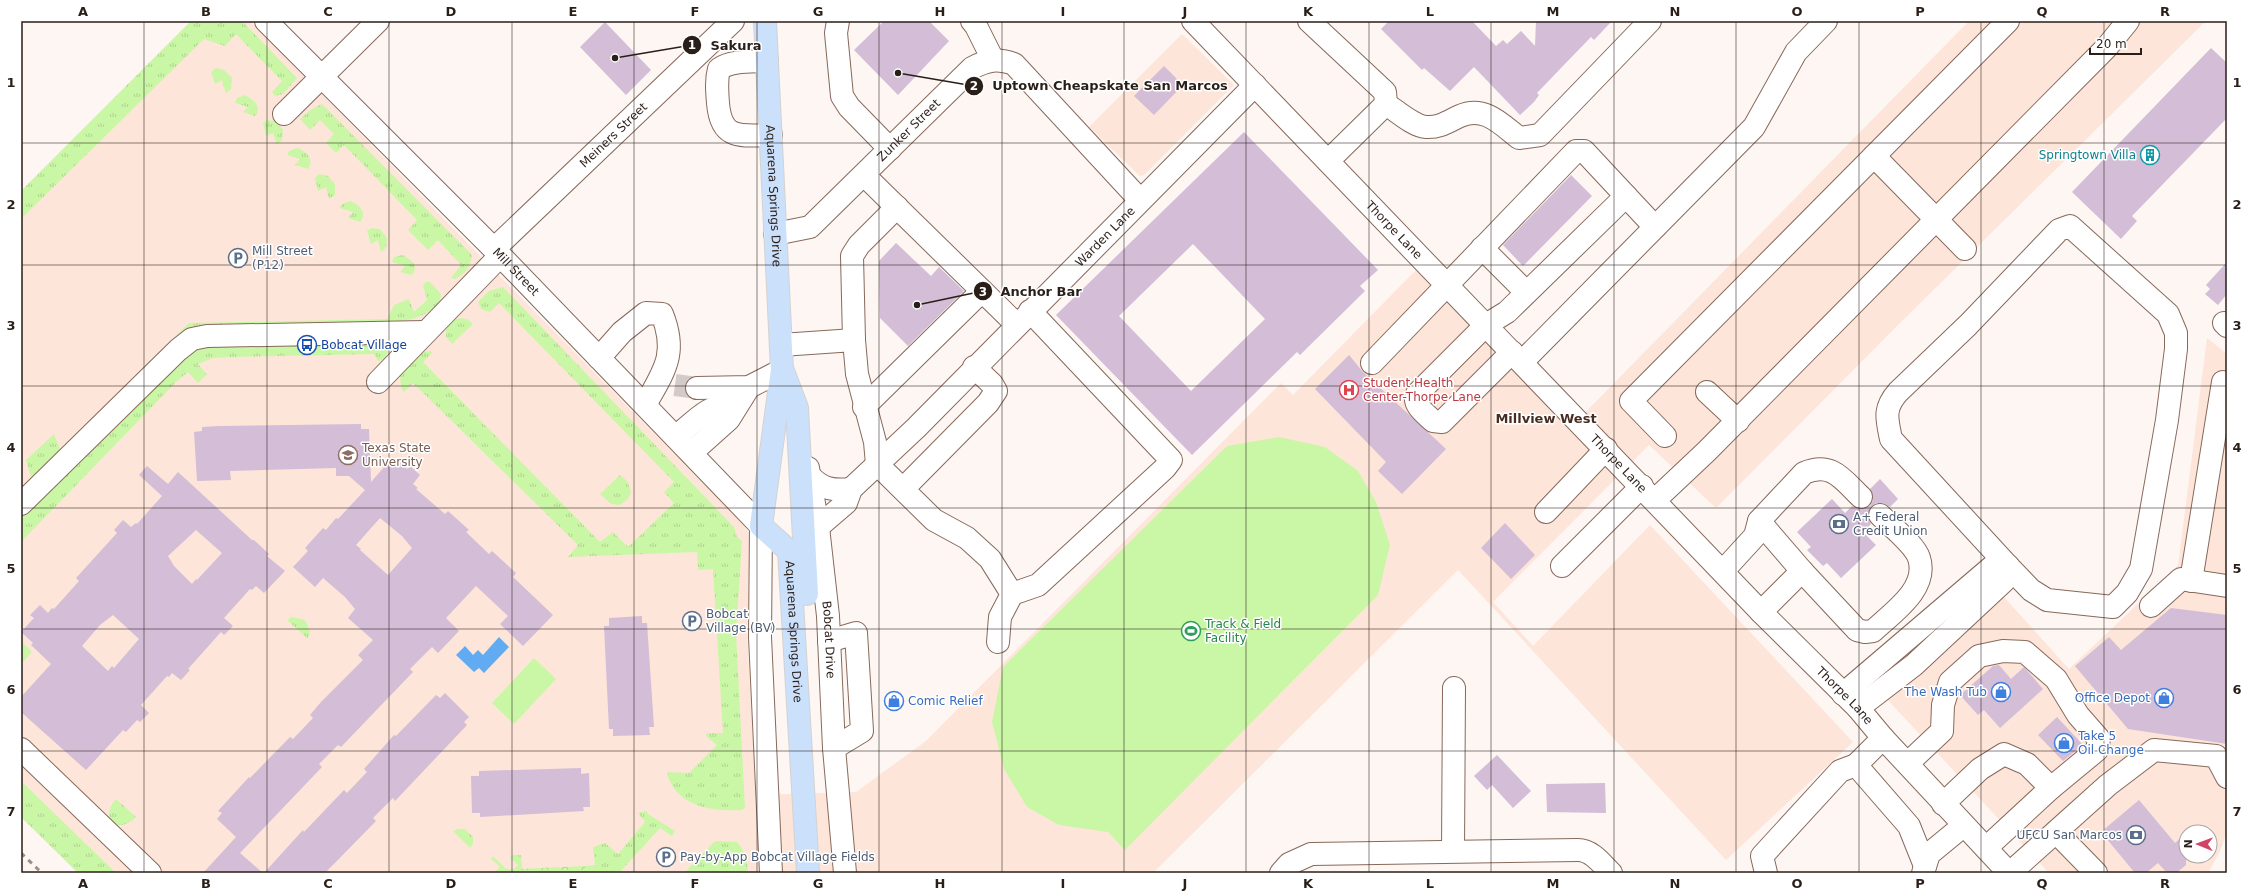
<svg xmlns="http://www.w3.org/2000/svg" width="2248" height="894" font-family="'DejaVu Sans',sans-serif">
<style>
.built{fill:#fee5d9;fill-rule:evenodd}
.grass{fill:url(#grass-tufts)}
.forest{fill:url(#forest-crowns)}
.garden{fill:#caf7a5}
.water{fill:#60abf1}
.building{fill:#d3bdd7;fill-rule:evenodd}
.lines{fill:none;stroke-linecap:round;stroke-linejoin:round}
.minor-tunnel{stroke:#d3cbc7;stroke-width:22;stroke-dasharray:22 11;stroke-linecap:butt}
.minor-casing{stroke:#87695b;stroke-width:24}
.major-casing{stroke:#d4d2d1;stroke-width:24}
.minor{stroke:#fff;stroke-width:22}
.major{stroke:#cae0fb;stroke-width:22}
.rail{stroke:#99908c;stroke-width:3;stroke-dasharray:5 5;stroke-linecap:butt}
.grid{fill:none;stroke:#2a1e19;stroke-width:1;stroke-opacity:0.55}
.labels{text-anchor:middle;dominant-baseline:central;stroke-width:3;stroke-linejoin:round;paint-order:stroke}
.street-label{font-size:12px;fill:#2a1e19;stroke:#fff}
.culture-label{font-size:12px;fill:#0d838f;stroke:#fff;text-anchor:end}
.service-label{font-size:12px;fill:#4e5e75;stroke:#fff;text-anchor:start}
.transit-label{font-size:12px;fill:#164399;stroke:#fff;text-anchor:start}
.health-label{font-size:12px;fill:#be3a42;stroke:#fff;text-anchor:start}
.education-label{font-size:12px;fill:#785e54;stroke:#fff;text-anchor:start}
.leisure-label{font-size:12px;fill:#27864d;stroke:#fff;text-anchor:start}
.shop-label{font-size:12px;fill:#366cbe;stroke:#fff;text-anchor:end}
.neighbourhood-label{font-size:13px;font-weight:bold;fill:#472d21;stroke:#fff}
.leader{fill:none;stroke:#2a1e19;stroke-width:1.5}
.callout-dot{fill:#2a1e19;stroke:#fff;stroke-width:1.5}
.mark-label{font-size:12px;text-anchor:middle;font-weight:bold;fill:#fff}
.callout-label{font-size:13px;text-anchor:middle;font-weight:bold;fill:#2a1e19;stroke:#fff;stroke-width:3;stroke-linejoin:round;paint-order:stroke}
.neatline{fill:none;stroke:#2a1e19;stroke-width:1.5}
.grid-label{font-size:13px;text-anchor:middle;font-weight:bold;fill:#2a1e19}
</style>
<defs>
<pattern id="grass-tufts" width="24" height="20" patternUnits="userSpaceOnUse"><rect width="24" height="20" fill="#caf7a5"/><path d="M3 7l-1-3M5 7V3M7 7l1-3M15 17l-1-3M17 17v-4M19 17l1-3" fill="none" stroke="#aed38d"/></pattern>
<pattern id="forest-crowns" width="20" height="18" patternUnits="userSpaceOnUse"><rect width="20" height="18" fill="#caf7a5"/><path d="M2 6a3 3 0 1 1 6 0M12 15a3 3 0 1 1 6 0" fill="none" stroke="#aed38d"/></pattern>
</defs>
<rect width="100%" height="100%" fill="#fdf6f3"/>
<g class="built">
<path d="M191 21H250L744 525 753 540 747 632 756 795 856 792 926 741 1281 383 1293 395 1416 270 1570 428 1969 21H2206L1898 325 1716 508 1649 445 1493 602 1533 646 1650 525 1853 742 1726 860 1458 570 1153 873H78L21 817V191Z"/>
<path d="M1182 34 1234 85 1144 175 1140 176 1089 127Z"/>
<path d="M2207 338 2227 354V832L2220 851 2208 873H2049L1885 697 2003 596 2069 669 2178 566ZM2186 832H2210V856H2186Z"/>
</g>
<g class="grass">
<path d="M191 21H242L297 78 283 94 275 96 272 92 282 81 236 34 225 46 204 39 21 219V191Z"/>
<path d="M216 68 224 70 232 78 231 89 226 93 222 80 215 84 211 72Z"/>
<path d="M245 95C253 99 263 107 255 116L243 112 248 107 235 103 237 98Z"/>
<path d="M322 104 472 255C470 268 466 273 455 279L451 278 461 265 438 240 428 250 408 230 417 220 344 145 336 153 326 143 334 134 320 120 310 130 300 119 310 110Z"/>
<path d="M267 120 276 121 283 130 282 140 277 145 273 133 266 136 263 123Z"/>
<path d="M297 148C306 151 315 159 308 169L295 165 300 159 287 155 289 151Z"/>
<path d="M319 174 328 176 335 184V195L329 199 326 187 318 191 315 178Z"/>
<path d="M350 201C359 204 368 213 360 222L348 218 353 212 340 208 342 204Z"/>
<path d="M371 228 380 229 387 238 386 248 381 252 378 240 371 244 367 231Z"/>
<path d="M402 255C410 258 420 266 412 275L400 272 405 266 392 262 394 257Z"/>
<path d="M426 282H430L441 294 440 302C425 318 410 320 389 323L217 326 21 492V487L31 477 26 460 54 434 60 449 189 323 387 319 394 305 409 299 414 312 427 300 423 285Z"/>
<path d="M503 287 734 527 737 537 742 541 736 633 745 808 741 810C712 812 674 806 667 772L689 773 717 745 706 736 707 733H723L713 569 698 570 697 552 568 557 578 545 413 383 404 392 401 388 400 375 422 352 431 351 432 353 423 362 600 542 613 532 628 547 674 503 664 492 674 482 499 303 490 312 481 309 478 302 489 291Z"/>
<path d="M460 318 467 319 473 324 452 344 446 337V330L450 321Z"/>
<path d="M387 341C389 350 388 360 378 361L374 354 228 357 213 358 198 364 207 374 198 383 188 372 176 382 21 542V516L196 347Z"/>
<path d="M620 475 628 482 631 492 628 499 620 505 611 504 600 494Z"/>
<path d="M292 617 305 620 310 631 308 639 287 620Z"/>
<path d="M21 781 116 873H78L21 817Z"/>
<path d="M116 799 136 817C117 836 99 818 116 799Z"/>
<path d="M647 811 648 814 675 831 672 836 660 828 619 873H585V866L595 865 593 847 605 843 618 854 645 822 638 813Z"/>
<path d="M457 829H465L473 837V844L470 848 453 831Z"/>
<path d="M715 841 737 842 747 856 748 873H684Z"/>
<path d="M512 855H521L522 869 497 870 500 867 491 859 493 856 506 869H514L518 865 510 858Z"/>
</g>
<path class="forest" d="M585 866V873H494L497 870Z"/>
<g class="garden">
<path d="M1279 437 1325 447 1358 471 1376 502 1390 545 1378 595 1125 850 1108 832 1059 825 1027 807 1004 769 992 722 1003 667 1227 446Z"/>
<path d="M21 641 32 652 21 664Z"/>
<path d="M534 658 556 679 514 724 492 703Z"/>
</g>
<path class="water" d="M499 637 509 647 484 673 479 668 474 672 456 655 465 646 473 655 478 650 483 655Z"/>
<g class="building">
<path d="M884 21H929L949 41 898 95 854 50Z"/>
<path d="M1389 21H1472L1496 46 1503 40 1507 44 1521 31 1535 46 1536 21H1612L1594 40 1591 37 1561 68 1537 93 1539 95 1534 102 1520 115 1474 67 1450 91 1424 68 1422 70 1381 29Z"/>
<path d="M605 22 651 70 626 95 580 47Z"/>
<path d="M2211 48 2227 63V118L2132 216 2137 221 2121 239 2072 192Z"/>
<path d="M1164 66 1183 85 1154 115 1134 96Z"/>
<path d="M1244 132 1378 270 1360 286 1365 291 1300 355 1297 352 1192 455 1056 315ZM1193 244 1265 319 1191 391 1119 316Z"/>
<path d="M1571 175 1592 196 1523 266 1503 245Z"/>
<path d="M896 243 931 276 939 267 964 291 908 346 880 318 879 261Z"/>
<path d="M2227 262V294L2218 305 2205 294 2210 289 2206 285Z"/>
<path d="M1349 355 1363 372 1446 449 1402 494 1378 471 1386 462 1315 389Z"/>
<path d="M361 424V429H369L371 482 393 457 407 469 410 466 420 475 413 484 418 488 416 489 445 514 448 511 469 530 466 532 489 554 492 551 516 573 513 577 553 615 523 646 500 624 508 616 476 586 446 618 459 631 438 653 432 647 410 669 413 672 341 747 338 745 319 764 322 767 240 853 263 873H203L236 837 217 819 222 813 218 811 249 777 250 778 290 737 293 739 313 718 310 715 321 702 363 660 358 655 373 640 348 618 355 609 345 597 323 578 315 587 293 567 308 551 305 548 323 528 326 530 336 518 338 519 365 490 349 476H336V468L230 471 231 480 197 481 194 432 202 431V427L219 426ZM380 518 402 536 412 548 388 575 360 550 361 549 356 545Z"/>
<path d="M147 466 168 484 178 472 252 540H254L269 554 267 556 285 571 264 593 256 586 252 590 250 589 224 618 233 626 224 635 221 632 188 669 190 670 181 680 172 673 169 677 167 676 141 705 149 713 140 722 137 720 126 732 123 730 86 770 21 712V697L51 664 31 645 33 643 21 632 34 618 30 615 40 605 48 613 52 608 54 609 79 581 76 578 117 533 114 530 123 520 131 527 136 523 137 524 162 496 139 475ZM196 530 222 553 197 580 196 579 192 584 174 566 168 556ZM113 615 139 639 114 668 112 666 108 671 82 646 100 625Z"/>
<path d="M1880 479 1898 499 1890 507 1883 503H1876L1871 507 1868 518 1871 524 1863 532 1876 545 1841 578 1827 563 1823 566 1807 550 1811 547 1797 532 1832 499 1845 513 1852 506 1858 509 1870 506 1873 500 1870 489Z"/>
<path d="M1505 523 1535 555 1511 579 1481 548Z"/>
<path d="M2171 608 2227 615V744L2128 729 2075 666 2109 637 2121 650Z"/>
<path d="M642 616V623H647L654 727H649L650 735 613 736V729H609L604 626H609V618Z"/>
<path d="M1999 665 2011 679 2024 667 2043 689 2000 728 1984 710 1978 715 1960 695 1993 666Z"/>
<path d="M445 693 469 717 464 722 467 725 395 801 393 798 373 818 376 821 325 873H264L303 830 304 832 344 790 347 793 367 772 364 769 394 735 396 736 436 695 440 698Z"/>
<path d="M2057 717 2083 745 2063 761 2038 735Z"/>
<path d="M1497 755 1531 791 1513 808 1492 785 1487 790 1474 776Z"/>
<path d="M581 768V774L589 773 590 807H583L584 811 480 817V813H472L471 776H479V771Z"/>
<path d="M1605 783 1606 813 1547 812 1546 784Z"/>
<path d="M2139 800 2175 843 2186 833V865L2176 873H2167L2158 863 2146 873H2135L2101 832Z"/>
</g>
<g class="lines">
<path class="minor-tunnel" d="M675 385 697 388"/>
<defs>
<g id="minor">
<path id="s1" d="M266 21 494 249 761 526 760 637 771 873"/>
<path d="M838 21 836 33 842 96 849 107 890 149"/>
<path d="M972 21 976 26 993 60"/>
<path id="s2" d="M1193 21 1761 612 1858 708 1883 738 2009 873"/>
<path d="M1309 21 1385 92 1386 104 1328 161"/>
<path d="M767 61C752 62 732 60 719 69 716 80 717 91 718 103 721 140 740 136 771 135"/>
<path d="M1386 104C1397 111 1413 126 1426 127 1440 128 1449 121 1460 116 1485 105 1502 125 1519 138L1540 135 1650 21"/>
<path d="M284 114 378 21"/>
<path d="M1874 156 1965 249"/>
<path d="M864 175 1017 325"/>
<path d="M1626 196 1655 227"/>
<path d="M2070 226 2168 314 2176 333V349L2167 420 2141 569 2127 593 2113 607 2047 600 2031 590 2008 566 1891 439C1887 419 1883 409 1898 392L1968 325 2059 230Z"/>
<path id="s3" d="M775 234 810 227 972 68C987 60 997 58 1014 64L1140 200"/>
<path d="M1482 248 1526 292"/>
<path id="s4" d="M494 249 733 21"/>
<path d="M2224 323 2227 326"/>
<path d="M854 340 852 256 859 245 897 207"/>
<path d="M781 345 854 340 857 374 875 442 877 464 934 520 967 538 990 559 1012 594 1000 617 998 642"/>
<path d="M599 358 622 332 646 313 662 314C678 354 664 371 645 405"/>
<path d="M1522 362 1754 127 1796 52 1826 21"/>
<path d="M1372 363 1576 151H1584L1626 196 1507 312 1486 325 1417 394C1412 405 1426 414 1433 421L1442 422 1512 352"/>
<path d="M378 382 500 256"/>
<path d="M697 388 749 387 782 370"/>
<path d="M1707 392 1738 421"/>
<path d="M864 407 982 291"/>
<path d="M1665 436 1631 401 2008 21"/>
<path d="M676 437C697 419 709 404 738 402"/>
<path d="M691 453 729 419 749 387"/>
<path id="s5" d="M808 468 818 527 828 616 834 748 845 873"/>
<path d="M809 475C821 489 833 491 851 489"/>
<path d="M903 489 988 403 996 391 992 384 974 367"/>
<path d="M1655 500 1707 451 2107 47 2128 21"/>
<path d="M21 504 178 350 192 339 207 336 425 332"/>
<path d="M1546 512 1606 449"/>
<path d="M1759 521 1802 571 1857 630 1865 632 1873 631C1892 613 1929 589 1919 558 1915 545 1891 526 1880 515"/>
<path id="s6" d="M818 527 846 503 851 489 916 428 1255 85"/>
<path d="M1562 566 1642 486"/>
<path d="M1723 571 1755 536 1759 521 1804 473C1832 461 1843 480 1861 497"/>
<path d="M2191 581 2223 382 2227 383"/>
<path d="M1012 594 1038 585 1165 468 1171 460 1030 311"/>
<path d="M2151 606 2181 579 2227 586"/>
<path d="M1761 612 1802 571"/>
<path d="M829 641 856 633 862 731 834 748"/>
<path d="M1843 694 1993 566H2008"/>
<path d="M1858 708 1914 665 2004 581 2008 566"/>
<path d="M1883 738 1856 765 1909 826 1925 866"/>
<path d="M21 749 150 873"/>
<path d="M1908 763 1942 731 1943 705 1950 682 1979 656 2003 651 2025 652 2056 679 2078 715 2099 739 2097 750 2051 788 2027 764 2004 754 1980 769 1943 804"/>
<path d="M2056 832 2096 873"/>
<path d="M1986 848 2051 788"/>
<path d="M1453 851 1454 688"/>
<path d="M1281 873 1289 864 1311 854 1578 850C1592 850 1602 864 1611 873"/>
<path d="M1766 873 1762 856 1840 771 1856 765"/>
<path d="M1923 873 1929 854 1963 826"/>
<path d="M2010 873 2108 785 2154 750 2216 756 2227 777"/>
</g>
<g id="major">
<path id="s7" d="M765 21 782 370 761 526 789 551 808 873"/>
<path d="M783 371 797 408 807 594"/>
</g>
</defs>
<use href="#minor" class="minor-casing"/>
<use href="#major" class="major-casing"/>
<use href="#minor" class="minor"/>
<use href="#major" class="major"/>
<path class="rail" d="M21 853 42 873"/>
</g>
<path class="grid" d="M144 21V873M267 21V873M389 21V873M512 21V873M634 21V873M757 21V873M879 21V873M1002 21V873M1124 21V873M1246 21V873M1369 21V873M1491 21V873M1614 21V873M1736 21V873M1859 21V873M1981 21V873M2104 21V873M21 143H2227M21 265H2227M21 386H2227M21 508H2227M21 629H2227M21 751H2227"/>
<defs>
<symbol id="building-ring" viewBox="-11 -11 22 22"><circle r="9.5" fill="#fff" stroke="#0f9aa8" stroke-width="1.5"/><path d="M-4-6H4V6H1V3H-1V6H-4ZM-2.5-4.3h1.7v1.8h-1.7ZM.8-4.3h1.7v1.8H.8ZM-2.5-1h1.7V.8h-1.7ZM.8-1h1.7V.8H.8Z" fill="#0f9aa8"/></symbol>
<symbol id="parking-ring" viewBox="-11 -11 22 22"><circle r="9.5" fill="#fff" stroke="#5c6f8a" stroke-width="1.5"/><path d="M-3.5-5.5H1a3.5 3.5 0 0 1 0 7H-1V5.5H-3.5ZM-1-3.4V-.6H.8a1.4 1.4 0 0 0 0-2.8Z" fill="#5c6f8a"/></symbol>
<symbol id="bus-ring" viewBox="-11 -11 22 22"><circle r="9.5" fill="#fff" stroke="#1a4fb4" stroke-width="1.5"/><path d="M-5-6H5V4H4V6H2V4H-2V6H-4V4H-5ZM-3.5-4V0h7V-4ZM-3.5 1.2v1.5H-2V1.2ZM2 1.2v1.5H3.5V1.2Z" fill="#1a4fb4"/></symbol>
<symbol id="hospital-ring" viewBox="-11 -11 22 22"><circle r="9.5" fill="#fff" stroke="#e0444e" stroke-width="1.5"/><path d="M-5-5h3v3.5h4V-5h3V5h-3V1.5h-4V5h-3Z" fill="#e0444e"/></symbol>
<symbol id="university-ring" viewBox="-11 -11 22 22"><circle r="9.5" fill="#fff" stroke="#8d6e63" stroke-width="1.5"/><path d="M0-5L7-2L0 1L-7-2ZM-4 1L0 2.5L4 1V4Q0 6-4 4Z" fill="#8d6e63"/></symbol>
<symbol id="bank-ring" viewBox="-11 -11 22 22"><circle r="9.5" fill="#fff" stroke="#5c6f8a" stroke-width="1.5"/><path d="M-6-4H6V4H-6ZM0-2.3a2.3 2.3 0 1 0 0 4.6a2.3 2.3 0 1 0 0-4.6Z" fill="#5c6f8a"/></symbol>
<symbol id="stadium-ring" viewBox="-11 -11 22 22"><circle r="9.5" fill="#fff" stroke="#2e9e5b" stroke-width="1.5"/><path d="M0-5a6.5 5 0 1 0 0 10a6.5 5 0 1 0 0-10ZM-3.5-1.8h7v3.6h-7Z" fill="#2e9e5b"/></symbol>
<symbol id="shop-ring" viewBox="-11 -11 22 22"><circle r="9.5" fill="#fff" stroke="#3f7fe0" stroke-width="1.5"/><path d="M-5-2.5h2.3a2.7 3.5 0 0 1 5.4 0H5L5.5 6h-11ZM-1.5-2.5h3a1.5 2.3 0 0 0-3 0Z" fill="#3f7fe0"/></symbol>
</defs>
<g fill-rule="evenodd">
<use href="#building-ring" x="2139" y="144" width="22" height="22"/>
<use href="#parking-ring" x="227" y="247" width="22" height="22"/>
<use href="#bus-ring" x="296" y="334" width="22" height="22"/>
<use href="#hospital-ring" x="1338" y="379" width="22" height="22"/>
<use href="#university-ring" x="337" y="444" width="22" height="22"/>
<use href="#bank-ring" x="1828" y="513" width="22" height="22"/>
<use href="#parking-ring" x="681" y="610" width="22" height="22"/>
<use href="#stadium-ring" x="1180" y="620" width="22" height="22"/>
<use href="#shop-ring" x="1990" y="681" width="22" height="22"/>
<use href="#shop-ring" x="2153" y="687" width="22" height="22"/>
<use href="#shop-ring" x="883" y="690" width="22" height="22"/>
<use href="#shop-ring" x="2053" y="732" width="22" height="22"/>
<use href="#bank-ring" x="2125" y="824" width="22" height="22"/>
<use href="#parking-ring" x="655" y="846" width="22" height="22"/>
</g>
<g class="labels">
<g class="street-label">
<text stroke="none"><textPath href="#s3" startOffset="174">Zunker Street</textPath></text>
<text stroke="none"><textPath href="#s4" startOffset="165">Meiners Street</textPath></text>
<text stroke="none"><textPath href="#s7" startOffset="175">Aquarena Springs Drive</textPath></text>
<text stroke="none"><textPath href="#s2" startOffset="290">Thorpe Lane</textPath></text>
<text stroke="none"><textPath href="#s6" startOffset="410">Warden Lane</textPath></text>
<text stroke="none"><textPath href="#s1" startOffset="354">Mill Street</textPath></text>
<text stroke="none"><textPath href="#s2" startOffset="614">Thorpe Lane</textPath></text>
<text stroke="none"><textPath href="#s7" startOffset="625">Aquarena Springs Drive</textPath></text>
<text stroke="none"><textPath href="#s5" startOffset="173">Bobcat Drive</textPath></text>
<text stroke="none"><textPath href="#s2" startOffset="938">Thorpe Lane</textPath></text>
</g>
<g class="culture-label">
<text x="2136" y="155">Springtown Villa</text>
</g>
<g class="service-label">
<text x="252" y="251">Mill Street<tspan x="252" dy="14">(P12)</tspan></text>
<text x="1853" y="517">A+ Federal<tspan x="1853" dy="14">Credit Union</tspan></text>
<text x="706" y="614">Bobcat<tspan x="706" dy="14">Village (BV)</tspan></text>
<text x="2122" y="835" text-anchor="end">UFCU San Marcos</text>
<text x="680" y="857">Pay-by-App Bobcat Village Fields</text>
</g>
<g class="transit-label">
<text x="321" y="345">Bobcat Village</text>
</g>
<g class="health-label">
<text x="1363" y="383">Student Health<tspan x="1363" dy="14">Center-Thorpe Lane</tspan></text>
</g>
<g class="education-label">
<text x="362" y="448">Texas State<tspan x="362" dy="14">University</tspan></text>
</g>
<g class="leisure-label">
<text x="1205" y="624">Track &amp; Field<tspan x="1205" dy="14">Facility</tspan></text>
</g>
<g class="shop-label">
<text x="1987" y="692">The Wash Tub</text>
<text x="2150" y="698">Office Depot</text>
<text x="908" y="701" text-anchor="start">Comic Relief</text>
<text x="2078" y="736" text-anchor="start">Take 5<tspan x="2078" dy="14">Oil Change</tspan></text>
</g>
<g class="neighbourhood-label">
<text x="1546" y="418">Millview West</text>
</g>
</g>
<path class="leader" d="M615 58L692 45M898 73L974 86M917 305L983 291"/>
<g class="callout-dot">
<circle cx="615" cy="58" r="4"/>
<circle cx="898" cy="73" r="4"/>
<circle cx="917" cy="305" r="4"/>
<circle cx="692" cy="45" r="10"/>
<circle cx="974" cy="86" r="10"/>
<circle cx="983" cy="291" r="10"/>
</g>
<g class="mark-label">
<text x="692" y="49">1</text>
<text x="974" y="90">2</text>
<text x="983" y="296">3</text>
</g>
<g class="callout-label">
<text x="736" y="50">Sakura</text>
<text x="1110" y="90">Uptown Cheapskate San Marcos</text>
<text x="1041" y="296">Anchor Bar</text>
</g>
<rect width="2248" height="894" fill="none" stroke="#ffffff" stroke-width="44"/>
<g transform="translate(2198 844) rotate(271)"><circle r="19" fill="#ffffff" stroke="#aaa5a3"/>
<path d="M0-3L7 15L0 10L-7 15Z" fill="#d24367"/>
<text y="-6" font-size="11" font-weight="bold" text-anchor="middle" fill="#2a1e19">N</text>
</g>
<path d="M2090 48v6h51v-6" fill="none" stroke="#2a1e19" stroke-width="2"/>
<text x="2096" y="48" font-size="12" fill="#2a1e19" stroke="#ffffff" stroke-width="3" paint-order="stroke">20 m</text>
<rect x="22" y="22" width="2204" height="850" class="neatline"/>
<g class="grid-label">
<text x="83" y="16">A</text>
<text x="206" y="16">B</text>
<text x="328" y="16">C</text>
<text x="451" y="16">D</text>
<text x="573" y="16">E</text>
<text x="695" y="16">F</text>
<text x="818" y="16">G</text>
<text x="940" y="16">H</text>
<text x="1063" y="16">I</text>
<text x="1185" y="16">J</text>
<text x="1308" y="16">K</text>
<text x="1430" y="16">L</text>
<text x="1553" y="16">M</text>
<text x="1675" y="16">N</text>
<text x="1797" y="16">O</text>
<text x="1920" y="16">P</text>
<text x="2042" y="16">Q</text>
<text x="2165" y="16">R</text>
<text x="11" y="87">1</text>
<text x="2237" y="87">1</text>
<text x="11" y="209">2</text>
<text x="2237" y="209">2</text>
<text x="11" y="330">3</text>
<text x="2237" y="330">3</text>
<text x="11" y="452">4</text>
<text x="2237" y="452">4</text>
<text x="11" y="573">5</text>
<text x="2237" y="573">5</text>
<text x="11" y="694">6</text>
<text x="2237" y="694">6</text>
<text x="11" y="816">7</text>
<text x="2237" y="816">7</text>
<text x="83" y="888">A</text>
<text x="206" y="888">B</text>
<text x="328" y="888">C</text>
<text x="451" y="888">D</text>
<text x="573" y="888">E</text>
<text x="695" y="888">F</text>
<text x="818" y="888">G</text>
<text x="940" y="888">H</text>
<text x="1063" y="888">I</text>
<text x="1185" y="888">J</text>
<text x="1308" y="888">K</text>
<text x="1430" y="888">L</text>
<text x="1553" y="888">M</text>
<text x="1675" y="888">N</text>
<text x="1797" y="888">O</text>
<text x="1920" y="888">P</text>
<text x="2042" y="888">Q</text>
<text x="2165" y="888">R</text>
</g>
</svg>
